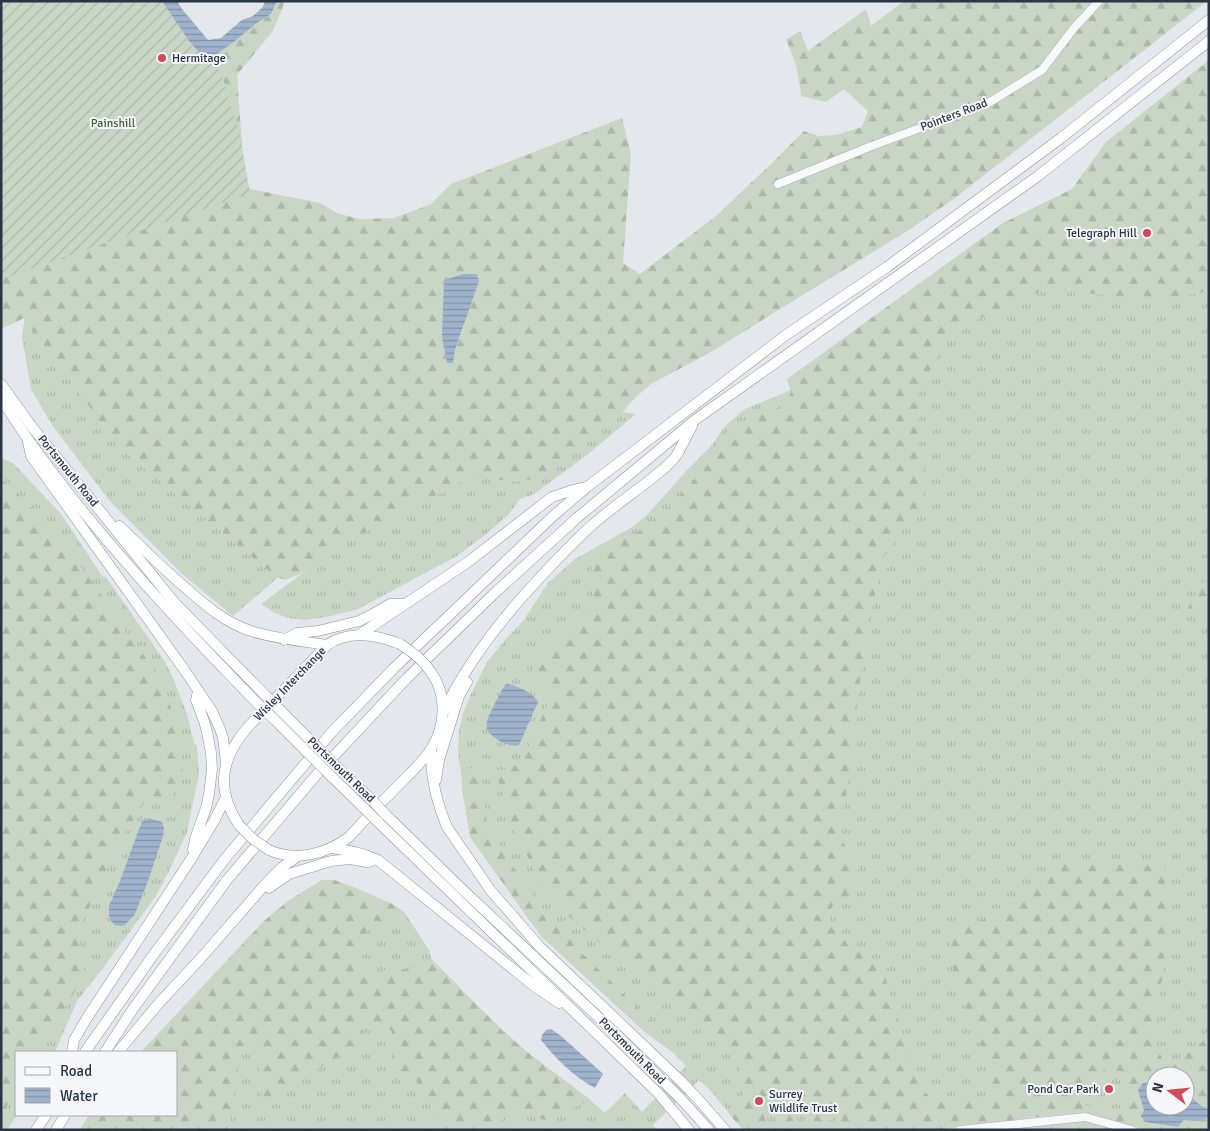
<svg xmlns="http://www.w3.org/2000/svg" width="1210" height="1131" font-family="Signika,sans-serif">
<style>
.grass{fill:url(#grass-tufts);fill-rule:evenodd}
.forest{fill:url(#forest-firs);fill-rule:evenodd}
.garden{fill:url(#garden-furrows)}
.water{fill:url(#water-rules)}
.lines{fill:none;stroke-linecap:round;stroke-linejoin:round}
.minor-casing{stroke:#a9aeb7;stroke-width:9}
.highway-casing{stroke:#8b94a3;stroke-width:11}
.minor{stroke:#f7f8fa;stroke-width:8}
.highway{stroke:#fff;stroke-width:10}
.highway-bridge-casing{stroke:#8b94a3;stroke-width:11;stroke-linecap:butt}
.highway-bridge{stroke:#fff;stroke-width:10}
.poi-dot{fill:#d1495b;stroke:#f4f6f9;stroke-width:2}
.labels{text-anchor:middle;dominant-baseline:central;stroke-width:4;stroke-linejoin:round;paint-order:stroke}
.poi-label{font-size:12px;fill:#2b3445;stroke:#f4f6f9;text-anchor:start}
.street-label{font-size:12px;fill:#2b3445;stroke:#f4f6f9}
.park-label{font-size:12px;fill:#3f6138;stroke:#f4f6f9}
</style>
<defs>
<pattern id="grass-tufts" width="24" height="20" patternUnits="userSpaceOnUse" patternTransform="scale(1.25)"><rect width="24" height="20" fill="#c9d6c5"/><path d="M3 7l-1-3M5 7V3M7 7l1-3M15 17l-1-3M17 17v-4M19 17l1-3" fill="none" stroke="#adb8ab"/></pattern>
<pattern id="forest-firs" width="22" height="20" patternUnits="userSpaceOnUse" patternTransform="scale(1.25)"><rect width="22" height="20" fill="#c9d6c5"/><path d="M5 1l3.5 6h-7zM16 11l3.5 6h-7z" fill="#adb8ab"/></pattern>
<pattern id="garden-furrows" width="10" height="10" patternUnits="userSpaceOnUse" patternTransform="scale(1.25)"><rect width="10" height="10" fill="#c9d6c5"/><path d="M-1 1l2-2M0 10L10 0M9 11l2-2" fill="none" stroke="#adb8ab"/></pattern>
<pattern id="water-rules" width="6" height="5" patternUnits="userSpaceOnUse" patternTransform="scale(1.25)"><rect width="6" height="5" fill="#9fb4cc"/><path d="M0 2.5h6" fill="none" stroke="#8293a7"/></pattern>
</defs>
<rect width="100%" height="100%" fill="#e4e7ec"/>
<g class="grass">
<path d="M1209 205V1130H1147L1090 1114H1067L1035 1117 934 1130H743L710 1090 699 1080 653 1125 657 1130H80L89 1115H176V1052H141L264 921 288 901 322 880H334L358 889 392 904 405 913 429 950 432 960C465 992 496 1027 532 1056 556 1075 582 1092 605 1113L625 1093 642 1112 686 1066 671 1051 647 1034 541 936 470 837 458 753 459 731 463 713 471 694 487 662 506 639 523 621 548 583 575 559 634 526 647 515 688 469 712 445 725 426 745 409 885 351ZM1155 1076H1185V1106H1155Z"/>
<path d="M1 284 303 556 233 616 182 574 109 500 52 425 31 389 22 337 26 308Z"/>
<path d="M516 397 636 414 587 455 534 494 520 499 509 514 485 535 457 556 358 609 331 616 305 620 288 618 275 613 261 604 300 575 397 492Z"/>
<path d="M1 458 13 463 62 515 102 576 106 577 165 662 173 678 187 714 194 743 197 746 199 774 187 832 172 865 156 896 100 972 77 1001 55 1052H16L17 1115 7 1130H1Z"/>
</g>
<g class="forest">
<path d="M162 1 189 41 202 56 213 57 235 41 257 23 271 14 277 1H285L281 12 272 32 237 75 245 188 320 203 339 214 361 219 394 218 431 204 451 184 622 118 631 154 623 263 640 274 716 216 774 161 804 131 818 136 836 135 862 127 868 111 844 89 826 102 801 96C799 74 796 61 786 40L800 31 808 51 866 9 871 26 904 1H1207L955 198 909 230 767 317 713 351 651 384 637 396 615 420 570 456 537 478 518 482 475 477 463 480 452 486 441 494 424 498 398 513 366 532 350 538 336 547 320 561 298 575 285 580 276 577 120 448 24 318 1 329V253ZM444 280 464 326 455 350 453 363Z"/>
<path d="M1209 60V291L1160 302 1048 288 951 331 918 393V454L929 479 917 515 904 524 898 538 881 560 861 674 846 795 837 833 859 867 850 896 835 900 828 916 848 945 881 963 918 1084 924 1092 932 1098 974 1100 988 1099 992 1088 989 1070 946 950 958 932 1027 898 1050 864 1107 859 1164 861 1167 920 1163 975 1151 1036 1168 1070 1203 1041 1209 1028V1109L1201 1106 1185 1091V1076H1155V1082L1143 1083 1139 1090 1144 1110 1184 1120 1197 1121 1209 1118V1130H1147L1090 1114H1067L1035 1117 934 1130H841L845 1127C830 1101 810 1095 782 1087L771 1097 765 1120 778 1130H743L729 1114 736 1106 742 1095 741 1074 734 1056 722 1041 661 985 608 950 565 913 534 870 514 829 495 770C505 770 514 768 522 761L548 703 546 691 542 682 532 671V665L589 606C592 600 595 594 595 588 595 579 589 571 593 562 601 544 635 537 650 525 666 512 679 496 693 481 698 475 703 469 708 463 716 452 720 437 731 428 751 412 779 419 791 392L787 379 1003 223 1072 189 1106 142ZM1103 1069 1129 1073 1122 1112 1085 1106Z"/>
<path d="M1 479 41 517 77 562 105 600 125 632 158 673 178 726 183 775 168 804 145 801 118 844 77 934 85 974 39 1052H16V1091L1 1116Z"/>
<path d="M1209 573V612L1186 611Z"/>
<path d="M472 768H476L481 782 487 823 507 858 542 907 583 954 654 1024 647 1034 541 936 470 837 462 788V772L465 769Z"/>
<path d="M322 880H334L358 889 392 904 405 913C393 924 384 925 369 929L361 944 354 976 367 972 406 969 432 960 502 1030 532 1056 591 1100 545 1120 509 1109 494 1130H440L428 1101 416 1081 400 1071 392 1050V1031L362 1021V1043L262 1101 257 1046H242L239 1062 229 1130H80L89 1115H176V1052H141L264 921 288 901Z"/>
<path d="M801 1093V1103L790 1104 787 1113 794 1120 788 1127 775 1117 788 1099Z"/>
<path d="M818 1102 833 1118 831 1120 802 1124Z"/>
<path d="M1074 1121H1091L1123 1130H988Z"/>
</g>
<path class="garden" d="M1 1H162L189 41 202 56 213 57 222 76 240 135 250 193 1 279Z"/>
<g class="water">
<path d="M162 1H177L182 9 208 40 221 38 242 20 253 16 263 7 265 1H277L271 14 257 23 235 41 213 57 202 56 189 41Z"/>
<path d="M463 274H477L479 281 455 350 453 363H447L442 337 444 280Z"/>
<path d="M506 684C515 684 535 694 538 702L519 745C512 747 506 744 500 741 480 729 486 722 494 705 498 698 501 690 506 684Z"/>
<path d="M148 818 162 822 164 828 163 836 148 881 135 914 125 925 121 926 115 925 111 921 109 916V906L120 881 139 829 142 822Z"/>
<path d="M551 1029 561 1036 601 1072 603 1074 595 1088C575 1078 555 1058 541 1040L542 1035 546 1030Z"/>
<path d="M1155 1082V1106H1185V1091L1201 1106 1209 1109V1118L1197 1121 1184 1120 1178 1127 1145 1122 1141 1116 1144 1110 1138 1090 1143 1083Z"/>
</g>
<g class="lines">
<defs>
<g id="minor">
<path d="M778 184 869 147 990 102 1042 70 1074 28 1099 1"/>
<path d="M960 1130 1085 1117 1132 1130"/>
</g>
<g id="highway">
<path d="M1 384 32 427 174 602 265 695"/>
<path d="M1 399C12 415 23 433 35 449 102 541 179 623 258 704"/>
<path d="M28 442 31 456 183 668 212 711 220 729 223 738 226 762"/>
<path d="M119 526C142 547 163 569 187 589 206 606 226 623 251 631 276 639 301 641 327 645"/>
<path d="M359 635 468 562 552 497 573 490 586 487"/>
<path d="M284 640 297 633 318 631 359 621 371 615 390 604H403"/>
<path d="M281 711 312 742"/>
<path d="M443 713C462 672 488 637 517 603 541 576 565 550 591 526 610 509 631 495 651 479 659 472 670 465 676 456 682 446 687 435 692 426"/>
<path d="M274 719 306 751"/>
<path d="M431 749C430 777 436 801 447 827L491 891 540 947 680 1080 699 1100 725 1130"/>
<path d="M340 770 372 800"/>
<path d="M332 777 364 808"/>
<path d="M436 780 439 760 459 696 467 682"/>
<path d="M385 814 463 890 613 1031 682 1100 709 1130"/>
<path d="M378 822 658 1093 689 1130"/>
<path d="M239 825C215 789 221 758 248 727L327 645C349 630 377 635 400 644"/>
<path d="M332 848C348 850 363 853 378 860L534 986 559 1003"/>
<path d="M193 850 195 839 206 808 209 794 212 769 211 753 207 732 204 721 196 700 198 691"/>
<path d="M269 850C296 862 326 854 349 837 362 823 375 808 389 795 403 780 420 766 431 749 446 726 447 694 431 672"/>
<path d="M269 888 289 874 331 861 350 859 367 862 372 861"/>
<path d="M72 1052 74 1040 87 1018 193 856 214 821 226 797"/>
<path d="M85 1052 154 954 224 860 304 765 331 733 394 668 552 517 587 487 786 335 887 267 1061 138 1209 20"/>
<path d="M105 1052 133 1009 227 880 318 773 407 678 498 590 577 518 695 420 1038 176 1209 41"/>
<path d="M118 1052 159 1003 201 958 268 881 281 868 298 856"/>
<path d="M36 1130 46 1115"/>
<path d="M56 1130 65 1115"/>
</g>
</defs>
<use href="#minor" class="minor-casing"/>
<use href="#highway" class="highway-casing"/>
<use href="#minor" class="minor"/>
<use href="#highway" class="highway"/>
<defs>
<g id="highway-bridge">
<path d="M400 644C413 652 423 660 431 672"/>
<path d="M265 695 281 711"/>
<path d="M258 704 274 719"/>
<path d="M312 742 340 770"/>
<path d="M306 751 332 777"/>
<path d="M372 800 385 814"/>
<path d="M364 808 378 822"/>
<path d="M239 825 253 839 269 850"/>
</g>
</defs>
<use href="#highway-bridge" class="highway-bridge-casing"/>
<use href="#highway-bridge" class="highway-bridge"/>
</g>
<g class="poi-dot">
<circle cx="162" cy="58" r="5"/>
<circle cx="1147" cy="233" r="5"/>
<circle cx="1109" cy="1089" r="5"/>
<circle cx="759" cy="1101" r="5"/>
</g>
<g class="labels">
<g class="poi-label">
<text x="172" y="58">Hermitage</text>
<text x="1137" y="233" text-anchor="end">Telegraph Hill</text>
<text x="1099" y="1089" text-anchor="end">Pond Car Park</text>
<text x="769" y="1094">Surrey<tspan x="769" dy="14">Wildlife Trust</tspan></text>
</g>
<g class="street-label">
<text transform="translate(954 115) rotate(-21)">Pointers Road</text>
<text transform="translate(68 471) rotate(51)">Portsmouth Road</text>
<text transform="translate(290 684) rotate(-46)">Wisley Interchange</text>
<text transform="translate(341 770) rotate(44)">Portsmouth Road</text>
<text transform="translate(632 1051) rotate(45)">Portsmouth Road</text>
</g>
<g class="park-label">
<text x="113" y="123">Painshill</text>
</g>
</g>
<rect width="1210" height="1131" fill="none" stroke="#2b3445" stroke-width="5"/>
<rect x="15" y="1051" width="162" height="65" fill="#f4f6f9" stroke="#a4a8b1"/>
<rect x="25" y="1067" width="25" height="8" fill="#f7f8fa" stroke="#a4a8b1"/>
<text x="60" y="1076" font-size="15" fill="#2b3445">Road</text>
<rect x="25" y="1088" width="25" height="15" fill="url(#water-rules)" stroke="#a4a8b1"/>
<text x="60" y="1101" font-size="15" fill="#2b3445">Water</text>
<g transform="translate(1170 1091) rotate(286)"><circle r="24" fill="#f4f6f9" stroke="#a4a8b1"/>
<path d="M0-4L9 19L0 12L-9 19Z" fill="#d1495b"/>
<text y="-8" font-size="14" font-weight="bold" text-anchor="middle" fill="#2b3445">N</text>
</g>
</svg>
